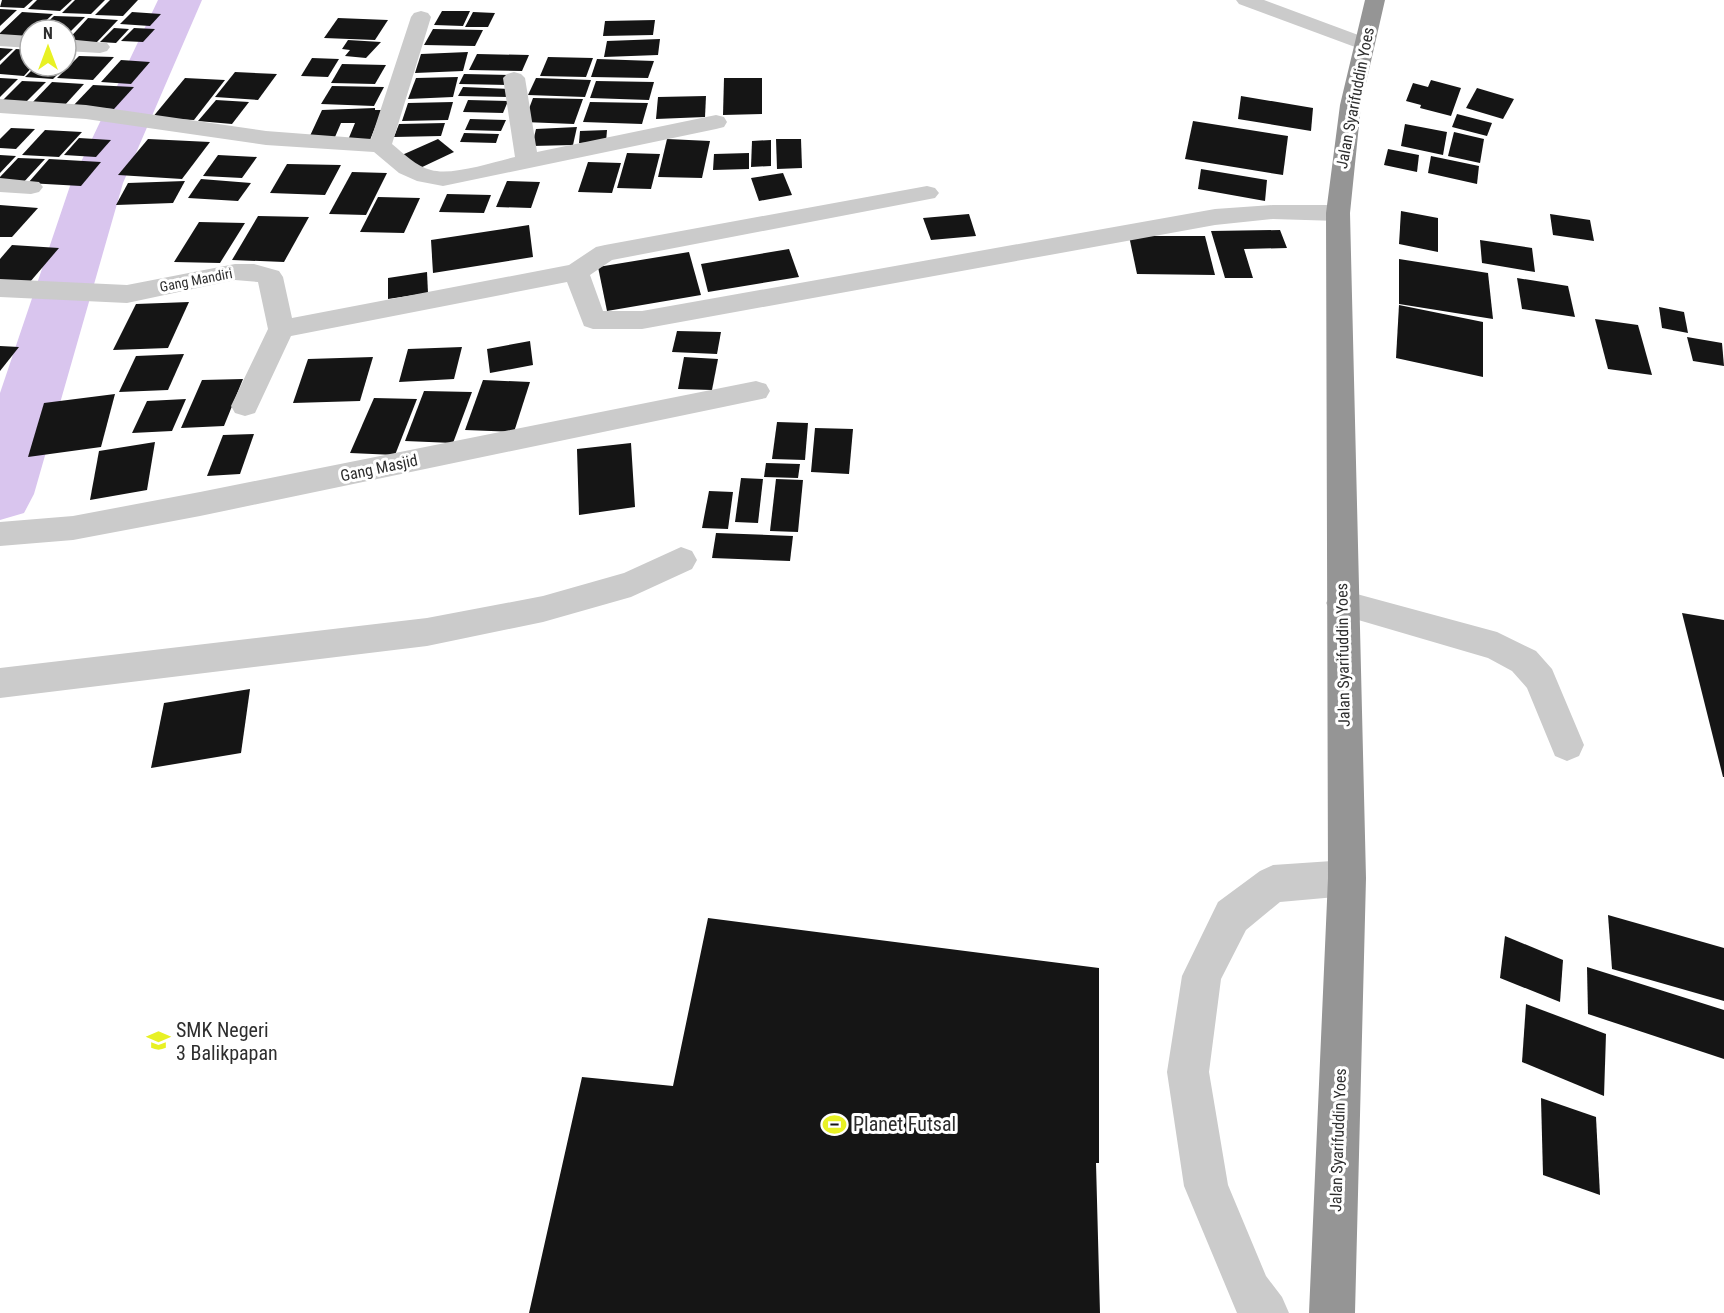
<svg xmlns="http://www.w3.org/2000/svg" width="1724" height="1313" font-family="'Roboto Condensed',sans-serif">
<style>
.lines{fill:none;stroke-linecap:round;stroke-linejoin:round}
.river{fill:#d9c5ee;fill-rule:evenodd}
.building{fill:#151515}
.minor{fill:#cbcbcb;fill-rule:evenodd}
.highway{fill:#959595;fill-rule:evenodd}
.labels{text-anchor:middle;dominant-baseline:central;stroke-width:6;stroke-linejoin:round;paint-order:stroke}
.far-street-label{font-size:14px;fill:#2e2e2e;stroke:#fff}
.street-label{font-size:16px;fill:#2e2e2e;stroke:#fff}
.near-poi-label{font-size:20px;fill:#2e2e2e;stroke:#fff;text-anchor:start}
</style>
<rect width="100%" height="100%" fill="#fff"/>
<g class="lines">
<path class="river" d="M158 0H202L123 183 34 494 24 513 0 520V393L71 183Z"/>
</g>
<g class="building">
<path d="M2 0H33L24 8 0 7Z"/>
<path d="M37 0H72L60 11 28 9Z"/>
<path d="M75 0H105L91 14 62 13Z"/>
<path d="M110 0H138L123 16 95 15Z"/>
<path d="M0 9 17 10 0 26Z"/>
<path d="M442 11H470L463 26 434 25Z"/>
<path d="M22 12 53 14 36 30H30V36H0V33Z"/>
<path d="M132 12 161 14 150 26 120 24Z"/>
<path d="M473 12 495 13 488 27H465Z"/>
<path d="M54 16 85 17 66 36V30H39Z"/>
<path d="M88 18 118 20 96 43 66 42Z"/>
<path d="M338 18 388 20 375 40 324 38Z"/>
<path d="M655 20 653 35 603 36 605 21Z"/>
<path d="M114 28 129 29 116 43 100 42Z"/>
<path d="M134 28 155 29 143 42 121 41Z"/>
<path d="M433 29 483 30 475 46 424 45Z"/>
<path d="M660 39 658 55 604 57 607 41Z"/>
<path d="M348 40 381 42 366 58 345 56 350 50 342 49Z"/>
<path d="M0 48 13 49 0 61Z"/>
<path d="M16 49 30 50V66H33L24 76 0 74V65Z"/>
<path d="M468 52 463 71 415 73 421 54Z"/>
<path d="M477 54 529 55 522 71 469 70Z"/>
<path d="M79 56 114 57 93 80 57 78Z"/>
<path d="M548 57 593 58 586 77 540 76Z"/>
<path d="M312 58 339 59 328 77 301 76Z"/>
<path d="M597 59 654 61 648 78 591 77Z"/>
<path d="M121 60 150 62 131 84 101 82Z"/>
<path d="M342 64 386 65 375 84 331 83Z"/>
<path d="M36 66H66L53 79 25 77Z"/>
<path d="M235 72 277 74 258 100 215 97Z"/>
<path d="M464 74 512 75 508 85 459 84Z"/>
<path d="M458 77 453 97 408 99 416 78Z"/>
<path d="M0 78 18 79 0 97Z"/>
<path d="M185 78 225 80 194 120 152 118Z"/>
<path d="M536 78 591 80 585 97 528 95Z"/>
<path d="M724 78H762V114L723 115Z"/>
<path d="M1431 80 1461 88 1451 116 1420 108 1421 105 1406 101 1413 83 1428 87Z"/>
<path d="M22 81 46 82 25 103 1 102Z"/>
<path d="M596 81 654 82 649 100 590 98Z"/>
<path d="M52 82 84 84 64 106 31 104Z"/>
<path d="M93 85 134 87 114 109 72 107Z"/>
<path d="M332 86 384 87 374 106 321 104Z"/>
<path d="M463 87 511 89 508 97 458 96Z"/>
<path d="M1477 88 1514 99 1503 119 1466 108Z"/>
<path d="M706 96 705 117 656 119 658 97Z"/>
<path d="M1241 96 1313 108 1311 131 1238 119Z"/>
<path d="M533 98 583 99 574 124 524 122Z"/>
<path d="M216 100 249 102 232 124 198 121Z"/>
<path d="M468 100 508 101 503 113 463 112Z"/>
<path d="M453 102 448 120 402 121 408 103Z"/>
<path d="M590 102 648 103 642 124 583 122Z"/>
<path d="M375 108V110H382L370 140H348L355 123H341L335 137 309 138 322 110Z"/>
<path d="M1457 114 1492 123 1487 136 1452 127Z"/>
<path d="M470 119 506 120 501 131 465 130Z"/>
<path d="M1193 121 1288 136 1283 175 1185 159Z"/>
<path d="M445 123 441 136 394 137 399 124Z"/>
<path d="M1405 124 1447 132 1443 155 1401 146Z"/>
<path d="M577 127 573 145 532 146 536 129Z"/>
<path d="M11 128 35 129 16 149 0 148V139Z"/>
<path d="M45 130 82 132 59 157 22 155Z"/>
<path d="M607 130 606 142 579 143 580 131Z"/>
<path d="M1454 132 1484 139 1480 163 1448 156Z"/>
<path d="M464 133 499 134 496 143 460 142Z"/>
<path d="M79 138 111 140 96 157 64 155Z"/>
<path d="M148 139 210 142 182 179 118 175Z"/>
<path d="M438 139 454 152 418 169 402 155Z"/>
<path d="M667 139 710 141 702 178 658 177Z"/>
<path d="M776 139H801L802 168 777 169Z"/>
<path d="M771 140V166L751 167 752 141Z"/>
<path d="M1388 149 1419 155 1417 172 1384 165Z"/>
<path d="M627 153 660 154 651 189 617 188Z"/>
<path d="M749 153V169L713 170 714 154Z"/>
<path d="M0 155 16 156 0 173Z"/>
<path d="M218 155 257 157 242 178 203 176Z"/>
<path d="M1431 156 1479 166 1477 184 1428 173Z"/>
<path d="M18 158 45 159 22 184 0 183V177Z"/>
<path d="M49 159 101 162 81 186 28 183Z"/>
<path d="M588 162 621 163 612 193 578 192Z"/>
<path d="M287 164 341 165 325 195 270 193Z"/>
<path d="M1201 169 1267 180 1265 201 1198 189Z"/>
<path d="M352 172 387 173 366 215 329 214Z"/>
<path d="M783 173 792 195 759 201 751 178Z"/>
<path d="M201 179 251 183 238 201 188 198Z"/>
<path d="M185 181 173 203 116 205 128 183Z"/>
<path d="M507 181 540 182 531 208 496 207Z"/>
<path d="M447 194 491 195 484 213 439 212Z"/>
<path d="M378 197 420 198 404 233 360 232Z"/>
<path d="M0 205 38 208 12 237H0Z"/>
<path d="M1401 211 1438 218V252L1399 244Z"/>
<path d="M969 214 976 236 931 240 923 218Z"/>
<path d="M1550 214 1590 220 1594 241 1553 235Z"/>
<path d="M258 216 309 217 284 262 232 260Z"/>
<path d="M199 222 245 223 220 263 174 262Z"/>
<path d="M529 225 533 257 433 273 431 240Z"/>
<path d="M1280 230 1287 248 1244 249 1253 278H1225L1211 231Z"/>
<path d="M1129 236H1205L1215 275 1137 274Z"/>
<path d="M1480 240 1532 248 1535 272 1482 263Z"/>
<path d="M12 245 59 248 30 282 0 280V259Z"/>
<path d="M789 249 799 277 708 292 701 264Z"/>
<path d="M689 252 701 295 607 311 598 267Z"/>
<path d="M1399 259 1488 273 1493 319 1399 304Z"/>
<path d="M427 272 428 293 388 299V278Z"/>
<path d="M1517 278 1568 286 1575 317 1522 309Z"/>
<path d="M189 302 168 348 113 350 136 304Z"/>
<path d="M1399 305 1483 322V377L1396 358Z"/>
<path d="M1659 307 1684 312 1688 333 1662 328Z"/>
<path d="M1595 319 1638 325 1652 375 1608 369Z"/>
<path d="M677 331 721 332 717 354 672 352Z"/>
<path d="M1687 337 1722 343 1724 366 1693 361Z"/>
<path d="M530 341 533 365 490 373 487 349Z"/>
<path d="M0 346 19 347 0 371Z"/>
<path d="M462 347 454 379 399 382 408 349Z"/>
<path d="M184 354 168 390 119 392 136 356Z"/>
<path d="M373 357 360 401 293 403 308 359Z"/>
<path d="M684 357 718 359 712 390 678 389Z"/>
<path d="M243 379 224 426 181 428 202 380Z"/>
<path d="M483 380 530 382 514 432 465 430Z"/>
<path d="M424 391 472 392 453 443 405 441Z"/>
<path d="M115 394 101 447 28 457 44 403Z"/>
<path d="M374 398 417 399 395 455 350 453Z"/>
<path d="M186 399 172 431 132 433 147 401Z"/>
<path d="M777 422 808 423 805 460 772 459Z"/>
<path d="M815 428 853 429 849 474 811 472Z"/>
<path d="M254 434 240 474 207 476 223 435Z"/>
<path d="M155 442 147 490 90 500 99 451Z"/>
<path d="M631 443 635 507 579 515 577 449Z"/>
<path d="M766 463 800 464 798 478 764 477Z"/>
<path d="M741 478 763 479 758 523 735 522Z"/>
<path d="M776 479 803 480 798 532 770 531Z"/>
<path d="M709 491 733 492 728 529 702 528Z"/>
<path d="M716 533 793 536 790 561 712 558Z"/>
<path d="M1682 613 1724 620V777H1723Z"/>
<path d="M250 689 241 753 151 768 164 703Z"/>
<path d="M1608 915 1724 948V1001L1612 969Z"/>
<path d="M708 918 1099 968V1163H1096L1100 1313H529L582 1077 673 1086Z"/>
<path d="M1505 936 1563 960 1560 1002 1500 978Z"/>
<path d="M1587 967 1724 1010V1059L1588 1014Z"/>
<path d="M1526 1004 1606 1034 1604 1096 1522 1062Z"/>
<path d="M1541 1098 1596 1117 1600 1195 1543 1175Z"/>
</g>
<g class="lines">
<g class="minor">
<path d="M1236 0H1264L1369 39 1372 43 1369 47H1355L1239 4Z"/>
<path d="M421 11 428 13 431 17 392 144C404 154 416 166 431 170 452 176 493 162 515 157L503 78 507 74 514 72 521 74 525 78 537 152 716 115 724 117 727 122 724 127 716 129 443 186 417 181 399 173 374 152 266 145 86 119 0 113V99L86 105 266 131 371 139 411 17 414 13Z"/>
<path d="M0 34 30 36V48L0 46Z"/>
<path d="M66 39 107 43 110 47 107 51 100 53 66 51Z"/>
<path d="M0 178 39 182 43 187 39 192 31 194 0 192Z"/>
<path d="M927 186 935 188 939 193 935 198 612 260 590 275 603 311H642L1215 209 1273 205H1338L1346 208 1350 213 1346 218 1338 221 1273 219 1215 225 642 329H593L584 326 567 282 291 336 255 413 245 416 235 413 231 406 268 329 258 282 235 280 127 303 0 297V279L127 285 235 264H254L279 271 283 277 292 318 569 265 596 247 605 245Z"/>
<path d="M756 381 766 384 770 391 766 398 200 516 73 540 0 546V522L73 516 200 492Z"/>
<path d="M681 547 692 551 697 560 692 569 631 597 543 622 427 646 0 698V668L427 618 543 596 624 573Z"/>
<path d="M1342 590 1497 632 1536 651 1552 669 1584 745 1579 756 1567 761 1555 756 1527 688 1512 671 1488 658 1331 612 1326 603 1331 594Z"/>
<path d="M1347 860 1360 865 1366 878 1360 891 1347 896 1280 902 1246 930 1221 979 1209 1072 1228 1185 1266 1276 1282 1297 1289 1313H1237L1184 1186 1167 1072 1182 976 1218 902 1260 871 1273 865Z"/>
</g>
<path class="highway" d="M1365 0H1385L1361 105 1350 213 1366 878 1355 1313H1309L1328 878 1326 213 1340 105Z"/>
</g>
<defs>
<symbol id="school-bare" viewBox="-9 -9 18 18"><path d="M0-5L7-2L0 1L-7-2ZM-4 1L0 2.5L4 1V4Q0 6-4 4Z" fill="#e8f124" stroke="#fff" stroke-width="2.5" paint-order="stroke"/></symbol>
<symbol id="stadium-bare" viewBox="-9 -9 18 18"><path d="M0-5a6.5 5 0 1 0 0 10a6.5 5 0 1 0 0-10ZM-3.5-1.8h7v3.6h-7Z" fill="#e8f124" stroke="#fff" stroke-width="2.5" paint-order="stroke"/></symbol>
</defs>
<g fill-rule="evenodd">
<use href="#school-bare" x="142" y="1024" width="33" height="33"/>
<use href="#stadium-bare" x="818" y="1108" width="33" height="33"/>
</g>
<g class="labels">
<g class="far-street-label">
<text transform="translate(196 280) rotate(-11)">Gang Mandiri</text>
</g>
<g class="street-label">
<text transform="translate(1355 98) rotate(-79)">Jalan Syarifuddin Yoes</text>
<text transform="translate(379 468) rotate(-12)">Gang Masjid</text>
<text transform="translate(1343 655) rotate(-91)">Jalan Syarifuddin Yoes</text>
<text transform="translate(1338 1140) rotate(-88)">Jalan Syarifuddin Yoes</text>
</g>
<g class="near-poi-label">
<text x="176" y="1030">SMK Negeri<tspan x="176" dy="23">3 Balikpapan</tspan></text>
<text x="853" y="1124">Planet Futsal</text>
</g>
</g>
<g transform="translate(48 48)"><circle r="28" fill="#ffffff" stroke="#ababab" stroke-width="1.5"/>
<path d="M0-4.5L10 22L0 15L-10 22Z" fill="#e8f124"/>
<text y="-9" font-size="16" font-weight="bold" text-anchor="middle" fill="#2e2e2e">N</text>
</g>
</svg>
